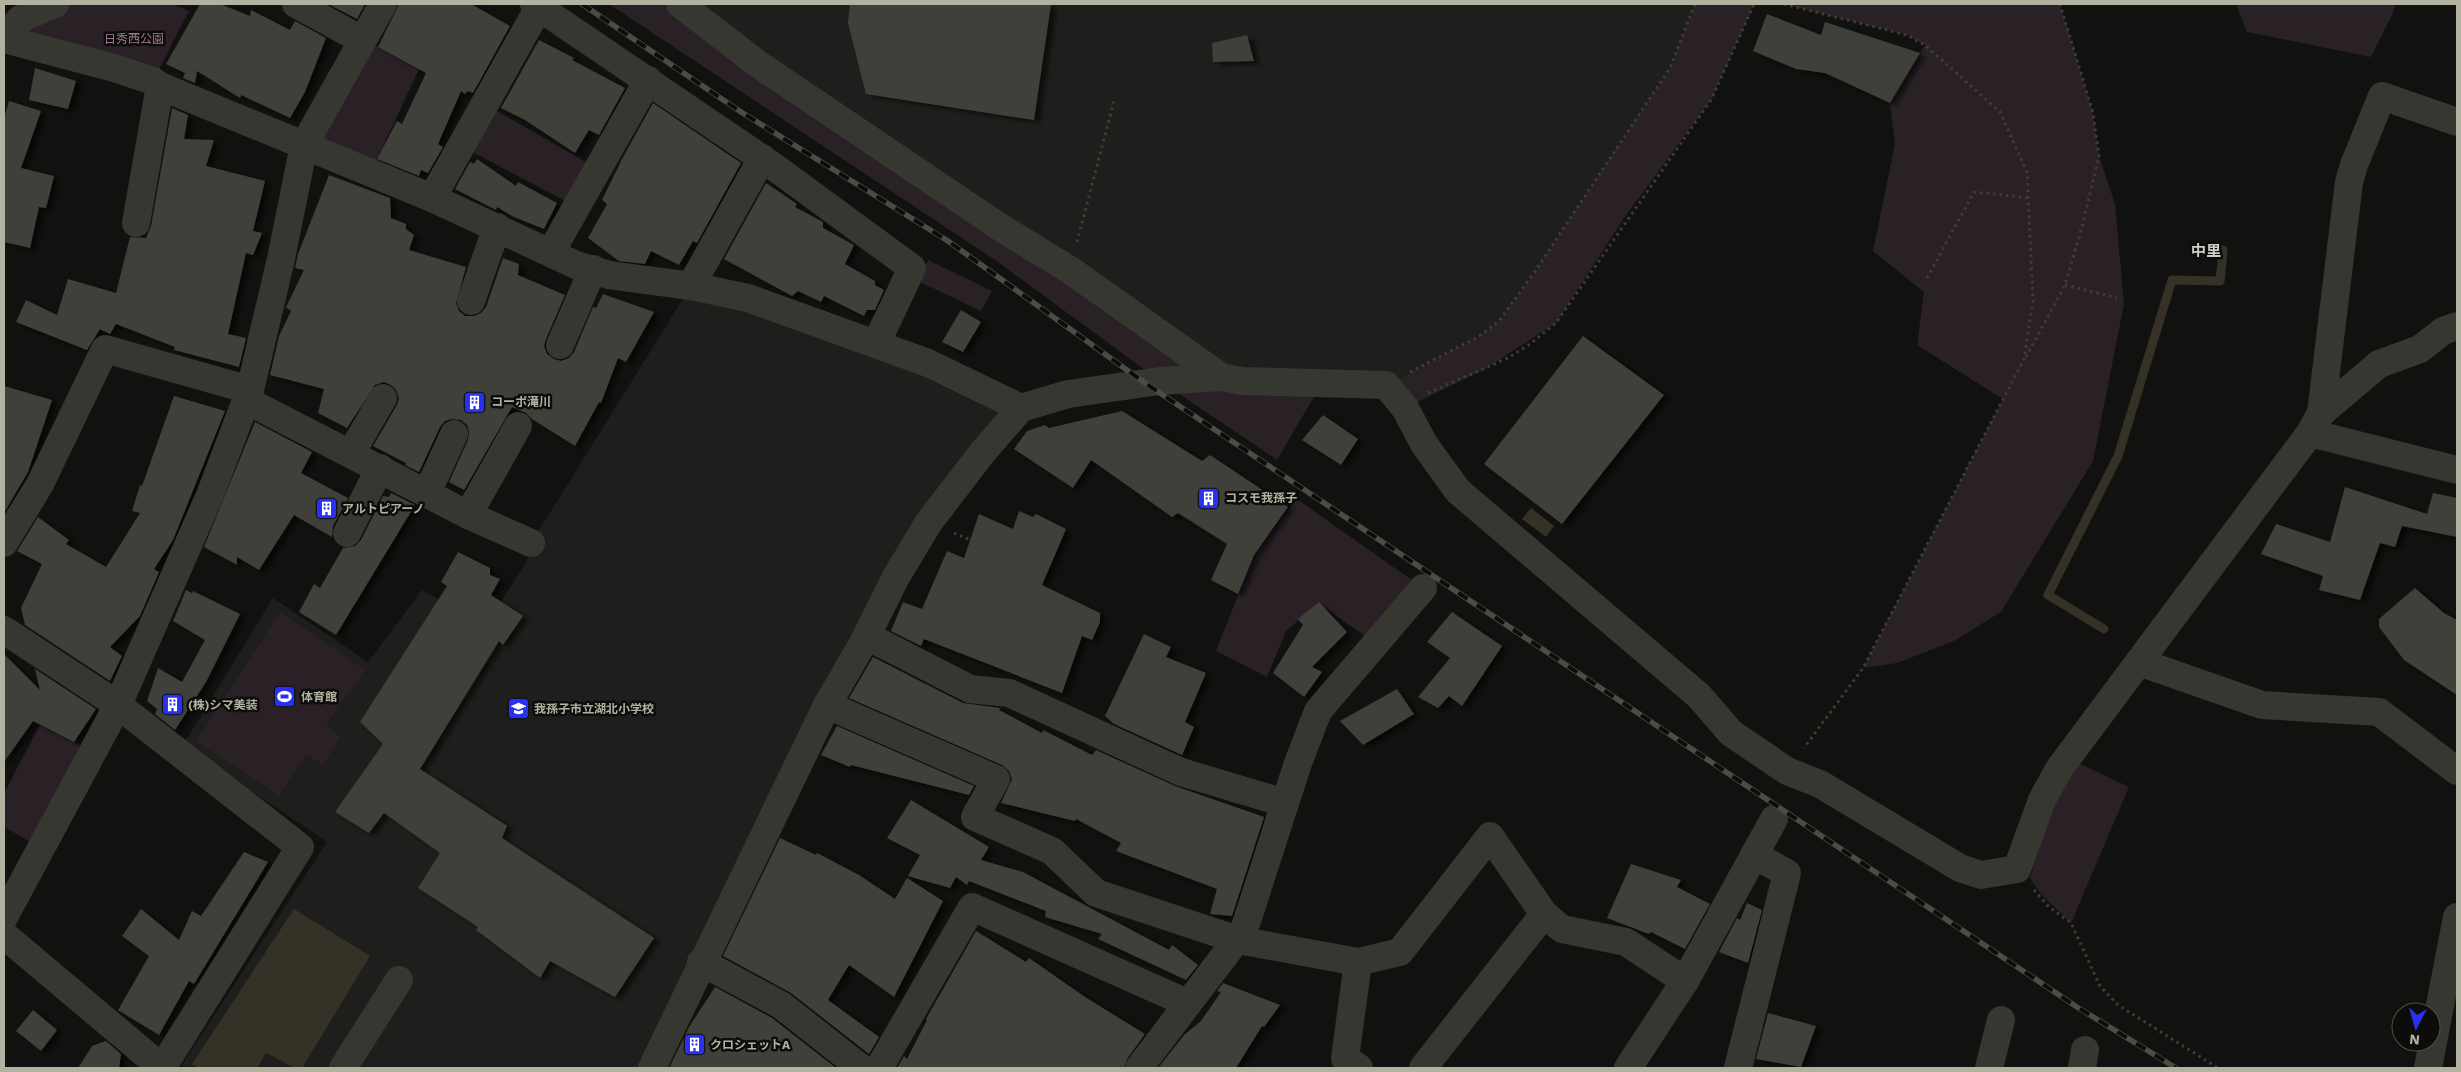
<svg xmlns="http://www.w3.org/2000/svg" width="2461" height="1072" font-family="'Work Sans','Noto Sans JP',sans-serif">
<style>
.built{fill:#1e1f1c}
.green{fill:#292126}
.water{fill:#353127}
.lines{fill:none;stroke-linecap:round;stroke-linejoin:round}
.stream{stroke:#353127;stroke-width:9}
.building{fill:#3f3f3a;filter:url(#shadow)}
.path{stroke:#3d3e37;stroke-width:3;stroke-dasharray:2.5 4;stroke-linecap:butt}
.minor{stroke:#363731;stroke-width:28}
.rail-casing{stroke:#4b4c44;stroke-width:5.5}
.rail{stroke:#0c0d0b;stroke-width:4;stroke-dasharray:11;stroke-linecap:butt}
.labels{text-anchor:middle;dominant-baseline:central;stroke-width:5;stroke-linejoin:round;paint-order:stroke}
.park-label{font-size:12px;fill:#9e7890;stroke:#0c0d0b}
.poi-label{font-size:12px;font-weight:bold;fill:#b3b2a1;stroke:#0c0d0b;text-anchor:start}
.quarter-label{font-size:15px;font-weight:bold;fill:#cecfc2;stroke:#0c0d0b}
</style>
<defs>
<filter id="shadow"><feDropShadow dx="5.5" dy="3" stdDeviation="2.5" flood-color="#0009"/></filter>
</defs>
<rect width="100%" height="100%" fill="#111210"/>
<g class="built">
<path d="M680 4H1695L1670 68 1536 270 1499 321 1478 337 1386 385 1221 377Z"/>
<path d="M691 286 1021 408 929 522 652 1068H186L181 1066 327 842 183 745 273 598 368 662 422 590 486 625 527 561 531 543Z"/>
</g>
<g class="green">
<path d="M55 4H172L189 11 153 81 4 39Z"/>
<path d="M609 4H680L1221 377 1322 383 1277 460 1160 381 998 262Z"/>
<path d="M1695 4H1754L1711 100 1624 218 1556 323 1485 369 1405 408 1386 385 1478 337 1499 321 1536 270 1670 68Z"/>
<path d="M1784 4H2060L2093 113 2099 156 2115 204 2124 304 2093 461 2001 612 1954 641 1897 663 1863 668 2003 399 1917 345 1924 292 1873 251 1895 144 1890 103 1925 45 1907 35Z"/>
<path d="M2236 4H2395L2393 13 2371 57 2247 32Z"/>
<path d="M362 40 378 47 419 69 371 172 304 145Z"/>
<path d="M485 104 598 169 577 207 461 146Z"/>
<path d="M928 260 992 291 981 311 920 282Z"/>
<path d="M1297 499 1423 588 1375 643 1318 603 1286 631 1267 677 1216 651 1254 555Z"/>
<path d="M280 612 365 670 326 724 340 737 324 764 305 755 279 796 196 741Z"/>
<path d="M40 725 93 752 42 848 4 827V793Z"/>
<path d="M2078 763 2129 787 2071 923 2040 893 2030 878 2050 807Z"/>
</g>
<g class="water">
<path d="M1531 508 1554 526 1546 537 1522 519Z"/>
<path d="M294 909 370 956 302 1068H295L266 1053 257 1068H199L192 1064Z"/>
</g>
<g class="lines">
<path class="stream" d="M2104 629 2048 595 2118 456 2172 280 2220 281 2223 250"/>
</g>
<g class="building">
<path d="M200 4H220L250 16 251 10 290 30 295 21 326 38 305 92 290 118 241 95 240 98 197 71 195 83 183 78 185 73 166 64Z"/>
<path d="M328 4H365L357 19Z"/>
<path d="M399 4H471L510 26 473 93 468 91 465 94 461 91 438 144 443 147 428 173 421 170 419 176 377 159 397 121 402 124 426 73 378 47Z"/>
<path d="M850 4H1051L1034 120 866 94 848 23Z"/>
<path d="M1767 14 1821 35 1825 22 1920 53 1890 103 1825 73 1796 69 1753 51Z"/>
<path d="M1247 35 1254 61 1213 62 1212 43Z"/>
<path d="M539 40 574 58 572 60 625 88 599 135 589 130 575 153 525 120 501 108Z"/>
<path d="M35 68 76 81 68 109 29 100Z"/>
<path d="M9 101 41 111 21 168 54 176 46 208 39 207 30 248 4 242V118Z"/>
<path d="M653 103 741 163 697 243 693 241 679 265 651 251 645 264 619 261 588 238 607 204 602 200 623 157Z"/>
<path d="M172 108 188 115 184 139 214 140 206 166 265 181 253 231 262 233 253 255 246 253 228 334 246 338 239 367 174 350 175 347 116 324 110 334 100 329 87 350 16 322 26 300 57 315 68 279 116 293 130 237 146 238 151 226Z"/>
<path d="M477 159 516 186 518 182 557 203 544 229 514 217 497 207 496 210 455 189 470 162 474 164Z"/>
<path d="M329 175 390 198 391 218 406 224V229L414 235 409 250 466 267 456 303 459 311 465 316H474L481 313 486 307 503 258 519 264 518 275 565 295 546 339 544 346 547 354 554 359 561 361 569 358 574 352 593 307 596 308 603 294 654 312 626 362 618 358 601 403 599 402 575 446 532 419 526 413 512 407 464 490 449 482 468 440 469 432 467 425 461 420 452 419 445 421 440 427 419 472 405 465 406 463 373 446 397 405 399 398 396 390 391 385 384 382 375 385 347 428 318 413 324 389 270 375 279 336 291 311 286 307 304 270 295 268 298 254Z"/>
<path d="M766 183 797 204 795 207 823 222V228L854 245 845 264 875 281V285L884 290 875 310H867L864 316 824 296 821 302 798 291 792 296 724 259Z"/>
<path d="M961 310 981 322 963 352 942 342Z"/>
<path d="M1583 336 1664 395 1562 524 1484 464Z"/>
<path d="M4 386 52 400 28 472 4 513Z"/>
<path d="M174 396 225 411 173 540 154 569 159 572 140 616 110 647 122 656 110 681 25 625 21 608 42 564 17 551 38 517 69 540 66 544 106 567 140 513 132 511 140 485 142 486Z"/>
<path d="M1122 411 1202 461 1210 455 1288 507 1254 555 1238 594 1211 580 1227 544 1178 513 1172 517 1091 460 1073 488 1014 449 1027 431 1045 425 1049 428Z"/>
<path d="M1323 415 1358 439 1341 465 1302 440Z"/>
<path d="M255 422 312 452 301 473 348 498 333 526 332 537 294 515 259 570 237 557V565L204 547Z"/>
<path d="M2345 487 2427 514 2433 493 2457 498V537L2402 526 2395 547 2380 543 2360 600 2319 590 2323 576 2261 554 2276 524 2330 542Z"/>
<path d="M391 493 415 505 336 635 299 612 314 584 320 588 343 548 355 546 361 540 383 496 389 497Z"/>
<path d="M1019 511 1033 517 1036 514 1066 529 1042 585 1100 613V622L1092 640 1082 636 1062 693 924 639 921 646 891 631 903 602 922 609 947 551 964 558 979 514 1013 529Z"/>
<path d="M458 552 490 568V575L500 579 491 595 523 616 503 645 499 641 420 769 507 826 502 838 654 938 615 997 550 961 540 978 476 930 478 927 418 888 440 853 384 813 369 833 335 812 383 744 360 722 447 586 441 582Z"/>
<path d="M2415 588 2444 613 2457 620V695L2404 660 2379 627V619Z"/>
<path d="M186 590 192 593 193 591 240 614 206 682 175 730 155 714 157 709 147 701 158 668 182 682 205 640 173 621Z"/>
<path d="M1319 602 1347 632 1312 667 1322 672 1304 697 1273 673 1303 625 1298 619Z"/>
<path d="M1452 612 1502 646 1462 706 1449 696 1438 708 1418 697 1450 658 1427 642Z"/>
<path d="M1144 634 1171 647 1166 657 1206 673 1185 722 1194 727 1182 755 1114 724 1105 716Z"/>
<path d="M4 654 40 690 35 669 96 709 74 742 33 721 4 762Z"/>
<path d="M873 657 963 703 1000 708 999 710 1042 733 1043 730 1092 755 1096 750 1175 786 1264 817 1232 916 1210 914 1217 889 1116 851 1121 843 1076 819 1075 821 1001 803 1012 779 1009 771 1002 765 849 698Z"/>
<path d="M1397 689 1414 714 1363 745 1340 721Z"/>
<path d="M837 726 974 786 969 795 851 765 850 767 821 755Z"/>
<path d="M911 800 989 847 981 860 1023 872 1169 950 1172 945 1198 965 1186 980 1098 939 1102 934 1045 917 1046 911 969 881 967 885 956 877 950 888 908 876 920 855 887 838Z"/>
<path d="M780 838 816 855 817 853 859 875 895 899 907 878 943 901 894 997 849 965 828 1000 879 1037 869 1054 791 993 723 956Z"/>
<path d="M244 852 268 862 194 984 189 981 159 1035 118 1010 149 956 122 936 141 909 179 940 192 911 201 916Z"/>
<path d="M1631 864 1681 880 1677 887 1710 904 1685 949 1651 932 1649 934 1607 918Z"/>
<path d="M1747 903 1762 910 1748 963 1719 952 1737 918 1740 920Z"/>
<path d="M976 931 1026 962 1029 958 1085 997 1145 1034 1127 1059 1124 1068H897L904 1056 907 1059 927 1020 926 1019Z"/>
<path d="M1223 983 1280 1005 1264 1027 1262 1026 1236 1068H1158L1184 1035 1201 1021 1221 992 1217 991Z"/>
<path d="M715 987 772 1018 836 1068H669L689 1027Z"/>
<path d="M33 1010 57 1030 41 1051 16 1031Z"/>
<path d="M1768 1013 1816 1026 1801 1067 1756 1059Z"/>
<path d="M106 1041 121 1054 119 1068H78L92 1046Z"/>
</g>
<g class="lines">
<g class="path">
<path d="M1784 4 1907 35 1925 45 2000 112 2027 172 2033 301 2024 359 1863 668 1804 748"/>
<path d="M1077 242 1114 101"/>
<path d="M1927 278 1974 192 2029 198"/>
<path d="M2065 285 2117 298"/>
<path d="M2026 357 2065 285 2082 227 2099 156 2093 113 2060 4"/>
<path d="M1410 372 1478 337 1499 321 1536 270 1670 68 1695 4"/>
<path d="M1428 393 1508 358 1530 344 1556 323 1711 100 1754 4"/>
<path d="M954 533 1045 573"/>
<path d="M2034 890 2049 907 2071 923 2100 986 2118 1005 2218 1068"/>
</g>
<g class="minor">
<path d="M296 4 362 40"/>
<path d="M534 4 773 166 912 268 876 344"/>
<path d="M680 4 758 64 1003 229 1070 270 1221 377 1242 381 1386 385 1405 408 1424 444 1458 491 1699 696 1731 733 1787 771 1820 784 1960 868 1981 875 2017 869 2042 800 2059 769 2310 433 2321 413 2379 364 2420 349 2443 331 2457 326"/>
<path d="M4 39 114 68 153 81 160 86 432 198 576 265 609 275 691 286 748 298 928 363 1021 408"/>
<path d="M4 39 20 19 55 4"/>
<path d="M432 198 539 7"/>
<path d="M136 223 160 86"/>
<path d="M551 252 648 80"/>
<path d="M691 286 762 158"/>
<path d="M471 301 497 227"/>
<path d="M560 345 593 269"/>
<path d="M246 400 468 515 531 543"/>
<path d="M2321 413 2349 182 2354 165 2382 96 2457 122"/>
<path d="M2310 433 2457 470"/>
<path d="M351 453 383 398"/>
<path d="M427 493 454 434"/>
<path d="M468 515 518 426"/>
<path d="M347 533 380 468"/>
<path d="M4 543 40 484 105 349 250 390"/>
<path d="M4 630 118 705 300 847 162 1068"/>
<path d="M867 636 970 689 1009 693 1181 772 1285 803"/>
<path d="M2139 662 2262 705 2379 712 2457 771"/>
<path d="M827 705 996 779 975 817 1052 851 1096 893 1238 940 1358 962 1400 952 1490 836 1544 914 1423 1068"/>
<path d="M1544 914 1562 929 1626 942 1685 981"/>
<path d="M4 917 118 705 210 495 250 390 281 259 304 145 383 4"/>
<path d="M4 935 162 1068"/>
<path d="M701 962 781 1005 861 1068"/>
<path d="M1358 962 1345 1058 1359 1068"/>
<path d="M343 1068 399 980"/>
<path d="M652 1068 827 705 863 643 896 577 929 522 982 453 1021 408 1068 394 1160 381 1221 377"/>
<path d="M879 1068 972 907 1187 1003"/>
<path d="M1139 1068 1244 930 1298 763 1318 711 1423 588"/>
<path d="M1628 1068 1685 981 1774 819"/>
<path d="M1738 1068 1787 873 1754 855"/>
<path d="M1989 1068 2001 1020"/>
<path d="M2082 1068 2085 1050"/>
<path d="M2428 1068 2457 917"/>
</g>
<defs>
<path id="rail" d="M582 4 741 112 948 241 1145 383 2077 1007 2176 1068"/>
</defs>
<use href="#rail" class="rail-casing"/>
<use href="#rail" class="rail"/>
</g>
<defs>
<symbol id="building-square" viewBox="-11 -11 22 22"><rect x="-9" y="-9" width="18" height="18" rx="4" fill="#2a30f0" stroke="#0c0d0b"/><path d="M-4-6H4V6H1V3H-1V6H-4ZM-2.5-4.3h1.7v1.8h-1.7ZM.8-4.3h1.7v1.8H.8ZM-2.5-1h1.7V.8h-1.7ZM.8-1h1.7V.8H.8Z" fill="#fff"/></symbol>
<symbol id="stadium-square" viewBox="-11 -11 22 22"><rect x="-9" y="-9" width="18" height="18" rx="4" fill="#2a30f0" stroke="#0c0d0b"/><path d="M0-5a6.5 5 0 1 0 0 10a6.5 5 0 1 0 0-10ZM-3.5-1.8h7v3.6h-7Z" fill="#fff"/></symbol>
<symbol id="school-square" viewBox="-11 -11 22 22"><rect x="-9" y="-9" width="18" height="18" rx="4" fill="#2a30f0" stroke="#0c0d0b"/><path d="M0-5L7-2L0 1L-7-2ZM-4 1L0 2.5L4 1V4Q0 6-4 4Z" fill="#fff"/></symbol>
</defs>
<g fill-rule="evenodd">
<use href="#building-square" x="462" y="390" width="25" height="25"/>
<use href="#building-square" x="1196" y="486" width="25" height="25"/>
<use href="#building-square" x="314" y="496" width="25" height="25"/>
<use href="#stadium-square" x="272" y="684" width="25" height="25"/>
<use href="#building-square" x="160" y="692" width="25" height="25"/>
<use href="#school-square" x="506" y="696" width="25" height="25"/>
<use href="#building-square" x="682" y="1032" width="25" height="25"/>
</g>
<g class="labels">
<g class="park-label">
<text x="134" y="39">日秀西公園</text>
</g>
<g class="poi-label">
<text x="491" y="402">コーポ滝川</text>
<text x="1225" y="498">コスモ我孫子</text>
<text x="342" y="509">アルトピアーノ</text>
<text x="301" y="697">体育館</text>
<text x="188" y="705">(株)シマ美装</text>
<text x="534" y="709">我孫子市立湖北小学校</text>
<text x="710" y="1045">クロシェットA</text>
</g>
<g class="quarter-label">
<text x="2206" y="251">中里</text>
</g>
</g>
<rect width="2461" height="1072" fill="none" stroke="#b3b2a1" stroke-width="10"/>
<g transform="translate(2416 1027) rotate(186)"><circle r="24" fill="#0c0d0b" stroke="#4f4f47"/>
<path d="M0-4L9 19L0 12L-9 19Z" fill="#2a30f0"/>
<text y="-8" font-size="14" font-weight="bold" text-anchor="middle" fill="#b3b2a1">N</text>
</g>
</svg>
